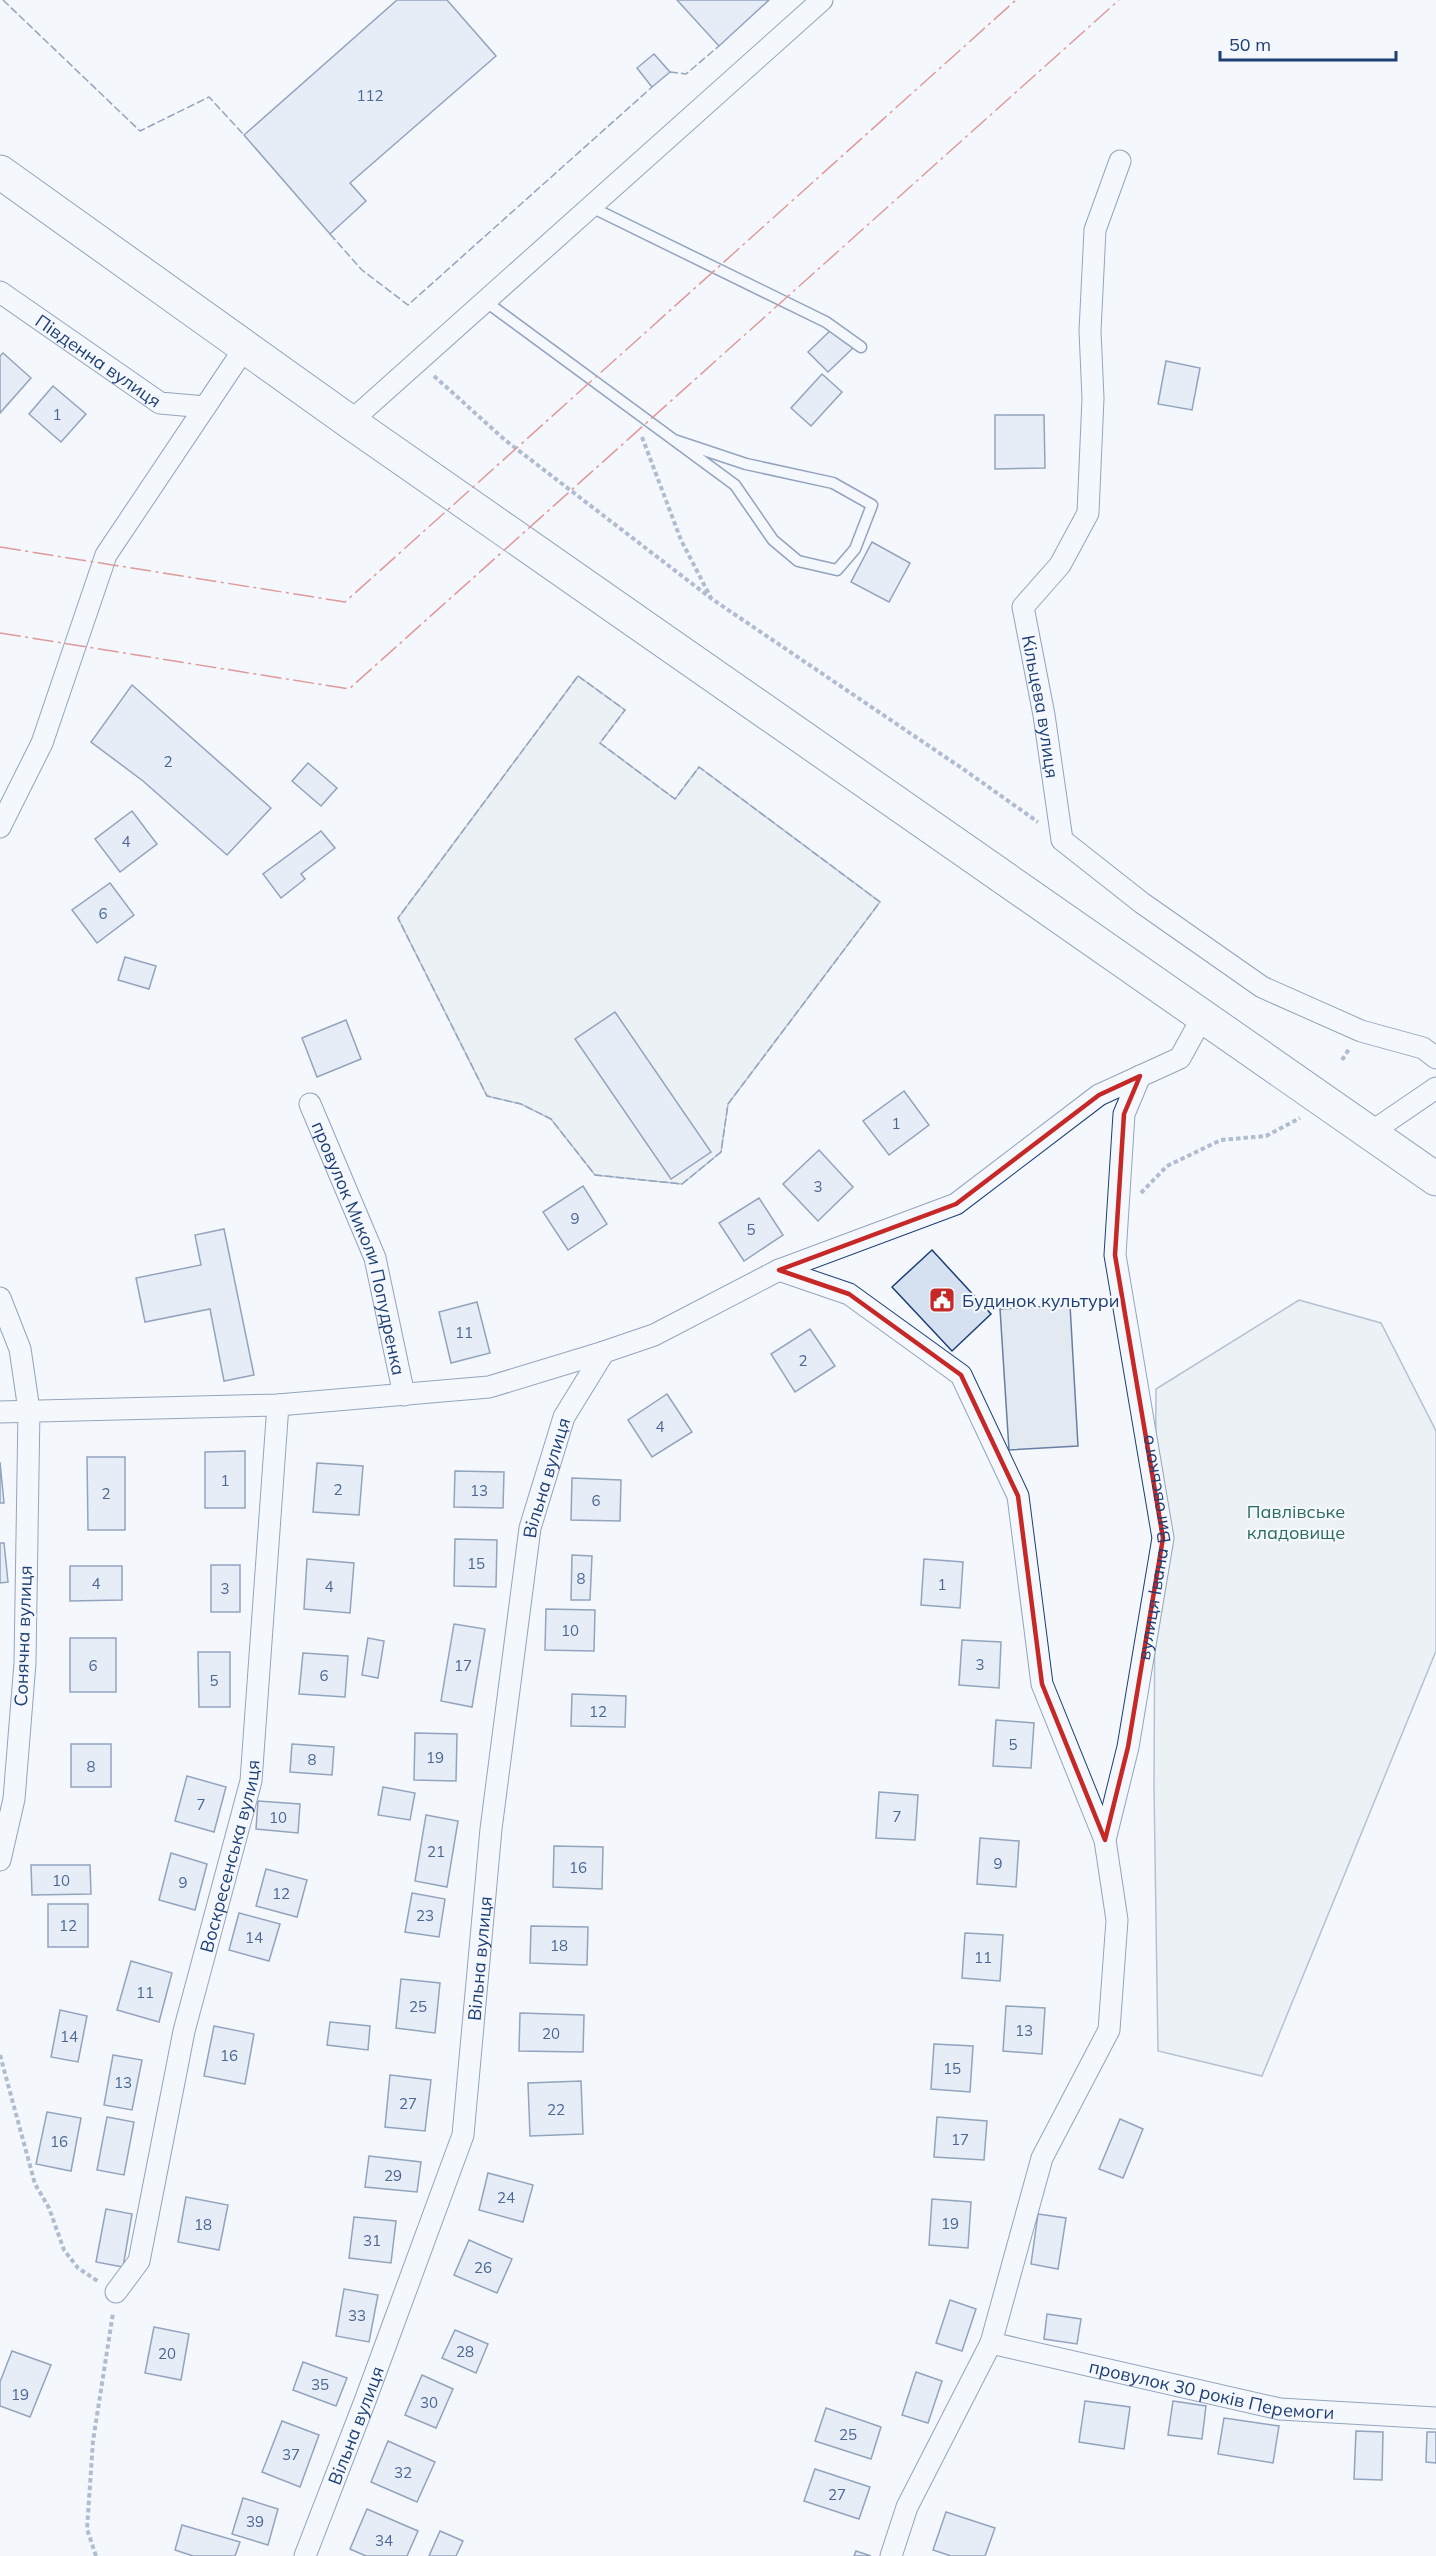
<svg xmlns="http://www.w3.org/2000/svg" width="1436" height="2556" font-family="Mulish,sans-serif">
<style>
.green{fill:#e3e9f0;stroke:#687fa3;stroke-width:1.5}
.parking{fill:#e3e8f0;stroke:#687fa3;stroke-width:1.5}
.building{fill:#d5e0f0;stroke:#1d3f73;stroke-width:1.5}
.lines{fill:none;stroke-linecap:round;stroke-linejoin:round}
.lane-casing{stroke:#1d3f73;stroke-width:13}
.street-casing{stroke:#1d3f73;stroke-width:23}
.primary-casing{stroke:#1d3f73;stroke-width:35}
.path{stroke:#5e769c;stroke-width:4;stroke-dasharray:4.5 3;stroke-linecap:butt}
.lane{stroke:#f4f7fb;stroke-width:10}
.street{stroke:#f4f7fb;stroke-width:21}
.primary{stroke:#f4f7fb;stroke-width:33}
.fence{stroke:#1d3f73;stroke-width:1.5;stroke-dasharray:8 3;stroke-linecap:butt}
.power{stroke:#c62828;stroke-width:1.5;stroke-dasharray:21 4.5 3 4.5;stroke-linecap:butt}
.marked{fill:none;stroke:#c62828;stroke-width:4.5;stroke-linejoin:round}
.labels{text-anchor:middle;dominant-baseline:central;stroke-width:4.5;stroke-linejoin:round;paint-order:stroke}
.number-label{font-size:15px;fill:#4b6792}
.street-label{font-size:18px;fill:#1d3f73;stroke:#f4f7fb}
.poi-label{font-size:18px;fill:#1d3f73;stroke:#f4f7fb;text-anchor:start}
.park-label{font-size:18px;fill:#2c6c60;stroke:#f4f7fb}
</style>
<rect width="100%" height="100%" fill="#f4f7fb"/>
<g class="green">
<path d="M1299 1300 1381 1323 1436 1431V1651L1262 2076 1158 2051 1154 1787 1156 1389Z"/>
<path d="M1070 1305 1078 1446 1009 1450 1000 1309Z"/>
</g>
<path class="parking" d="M578 676 625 710 600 743 675 799 699 767 880 902 728 1104 721 1152 682 1184 595 1175 551 1119 521 1104 487 1096 398 918Z"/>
<g class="building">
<path d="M397 0H447L496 56 350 183 366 201 330 234 244 135Z"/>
<path d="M677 0H769L719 46Z"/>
<path d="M654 54 670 72 652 87 637 68Z"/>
<path d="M833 328 853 348 828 372 808 352Z"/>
<path d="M3 353 31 378 0 413V356Z"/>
<path d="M1166 361 1200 368 1192 410 1158 404Z"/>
<path d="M822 374 842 392 811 426 791 408Z"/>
<path d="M53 386 86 414 61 442 29 414Z"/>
<path d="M995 415H1044L1045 468 995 469Z"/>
<path d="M872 542 910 563 889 602 851 582Z"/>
<path d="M132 685 271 808 227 855 143 781 91 742Z"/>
<path d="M308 763 337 788 321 806 292 781Z"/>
<path d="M132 811 157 844 120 872 95 839Z"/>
<path d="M321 831 335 848 301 874 305 879 281 898 263 874Z"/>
<path d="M110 883 134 915 97 943 72 910Z"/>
<path d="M125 957 156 966 149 989 118 980Z"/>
<path d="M615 1012 711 1152 671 1179 575 1039Z"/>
<path d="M346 1020 361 1059 317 1077 302 1038Z"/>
<path d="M904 1091 929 1125 889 1155 863 1121Z"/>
<path d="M819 1150 853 1187 818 1221 783 1184Z"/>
<path d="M583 1186 607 1224 568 1250 543 1212Z"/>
<path d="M759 1198 783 1235 744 1261 719 1223Z"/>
<path d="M224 1229 254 1375 224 1381 210 1309 145 1322 136 1278 201 1265 195 1235Z"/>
<path d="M932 1250 991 1314 952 1351 892 1287Z"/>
<path d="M477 1302 490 1353 451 1363 439 1312Z"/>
<path d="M810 1329 835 1366 795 1392 771 1354Z"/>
<path d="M667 1394 692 1432 652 1457 628 1420Z"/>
<path d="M245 1451V1508H205V1452Z"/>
<path d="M87 1457H125V1530H88Z"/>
<path d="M0 1462 4 1503H0Z"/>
<path d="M317 1463 363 1466 359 1515 313 1512Z"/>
<path d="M455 1471 504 1472 503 1508 454 1507Z"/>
<path d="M572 1478 621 1480 620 1521 571 1520Z"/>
<path d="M455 1539 497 1540 496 1587 454 1586Z"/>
<path d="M0 1543H4L8 1582 0 1583Z"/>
<path d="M572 1555 592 1556 590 1600H571Z"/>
<path d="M307 1559 354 1563 350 1613 304 1609Z"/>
<path d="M924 1559 963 1562 960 1608 921 1605Z"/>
<rect x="211" y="1565" width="29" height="47"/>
<path d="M70 1566H122V1600L70 1601Z"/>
<path d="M546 1609 595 1610 594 1651 545 1650Z"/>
<path d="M454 1624 485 1629 472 1707 441 1701Z"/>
<rect x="70" y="1638" width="46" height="54"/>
<path d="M368 1638 384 1641 378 1678 362 1675Z"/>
<path d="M962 1640 1001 1642 999 1688 959 1685Z"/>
<path d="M198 1652H230V1707H199Z"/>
<path d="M303 1653 348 1656 345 1697 299 1694Z"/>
<path d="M572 1694 626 1696 625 1727 571 1726Z"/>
<path d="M996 1720 1034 1723 1031 1768 993 1766Z"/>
<path d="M415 1733 457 1734 456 1781 414 1780Z"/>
<rect x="71" y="1744" width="40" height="43"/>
<path d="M292 1744 334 1747 332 1775 290 1772Z"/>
<path d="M187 1776 226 1787 214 1832 175 1821Z"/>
<path d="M383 1787 415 1793 410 1820 378 1815Z"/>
<path d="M879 1792 918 1795 915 1840 876 1838Z"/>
<path d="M258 1801 300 1804 298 1833 256 1829Z"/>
<path d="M426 1815 458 1821 447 1887 415 1881Z"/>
<path d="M980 1838 1019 1841 1016 1887 977 1884Z"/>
<path d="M554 1846 603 1847 602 1889 553 1887Z"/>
<path d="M171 1853 207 1864 195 1910 159 1900Z"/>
<path d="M31 1865H90L91 1894 32 1895Z"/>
<path d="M266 1869 307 1880 297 1917 256 1906Z"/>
<path d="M412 1893 445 1899 439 1937 405 1932Z"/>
<rect x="48" y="1904" width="40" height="43"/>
<path d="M239 1913 280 1924 269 1961 229 1950Z"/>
<path d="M531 1926 588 1927 587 1965 530 1963Z"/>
<path d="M965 1933 1003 1935 1000 1981 962 1978Z"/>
<path d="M131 1961 172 1973 159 2022 117 2010Z"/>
<path d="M401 1979 440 1983 435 2033 396 2028Z"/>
<path d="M1006 2006 1045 2008 1042 2054 1003 2051Z"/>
<path d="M60 2010 87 2016 78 2062 51 2057Z"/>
<path d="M520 2013 584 2015 583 2052 519 2051Z"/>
<path d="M330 2022 370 2026 368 2050 327 2045Z"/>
<path d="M214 2026 254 2034 245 2084 204 2076Z"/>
<path d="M934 2044 973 2046 970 2092 931 2089Z"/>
<path d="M113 2055 142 2060 132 2110 104 2105Z"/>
<path d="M390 2075 431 2080 425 2131 385 2127Z"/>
<path d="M581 2081 583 2134 530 2136 528 2083Z"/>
<path d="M47 2112 81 2118 71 2171 36 2164Z"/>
<path d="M107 2117 134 2122 124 2175 97 2170Z"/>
<path d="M937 2117 987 2121 984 2160 934 2157Z"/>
<path d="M1120 2119 1143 2129 1123 2178 1099 2169Z"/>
<path d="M369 2156 421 2162 417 2192 365 2187Z"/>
<path d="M488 2173 533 2185 523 2222 479 2210Z"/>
<path d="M186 2197 228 2205 219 2250 178 2242Z"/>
<path d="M932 2199 971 2202 968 2248 929 2245Z"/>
<path d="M106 2209 132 2214 123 2267 96 2262Z"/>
<path d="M1038 2214 1066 2218 1058 2269 1031 2264Z"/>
<path d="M354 2217 396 2221 391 2263 349 2258Z"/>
<path d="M469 2240 512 2259 497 2293 454 2275Z"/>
<path d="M344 2289 378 2295 369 2342 336 2336Z"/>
<path d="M950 2300 976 2309 962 2351 936 2343Z"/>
<path d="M1047 2314 1081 2319 1077 2344 1044 2339Z"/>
<path d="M154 2327 189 2334 181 2380 145 2373Z"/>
<path d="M455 2330 488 2344 476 2373 442 2358Z"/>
<path d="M12 2351 51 2365 30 2417 0 2406V2382Z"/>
<path d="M303 2362 347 2378 336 2406 293 2390Z"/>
<path d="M916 2372 942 2381 928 2423 902 2415Z"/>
<path d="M422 2375 453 2389 436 2428 405 2415Z"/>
<path d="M1085 2401 1130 2407 1124 2449 1079 2442Z"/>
<path d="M1173 2401 1206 2406 1202 2439 1168 2435Z"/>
<path d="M826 2408 881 2427 871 2459 815 2441Z"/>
<path d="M1224 2418 1279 2426 1273 2463 1218 2454Z"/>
<path d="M282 2421 319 2435 300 2487 262 2472Z"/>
<path d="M1356 2431 1383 2432 1382 2480 1354 2479Z"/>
<path d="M1427 2432H1436V2463L1426 2462Z"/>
<path d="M388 2441 435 2462 417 2502 371 2482Z"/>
<path d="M815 2469 870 2487 859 2519 804 2501Z"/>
<path d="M243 2498 278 2509 268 2545 232 2534Z"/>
<path d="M367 2509 418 2531 407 2556H366L350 2549Z"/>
<path d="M946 2512 995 2528 985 2556H951L933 2550Z"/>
<path d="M182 2525 240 2542 235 2556H193L175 2550Z"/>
<path d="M440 2531 463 2541 456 2556H429Z"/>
<path d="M856 2551 871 2556H854Z"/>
</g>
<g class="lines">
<defs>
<g id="lane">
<path d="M591 207 826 322 861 347"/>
<path d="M485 301 674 440 746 464 833 483 872 505 855 549 837 570 798 561 773 540 735 485 674 440"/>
</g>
<g id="street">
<path id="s1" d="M1120 161 1095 230 1090 331 1093 398 1088 513 1060 565 1023 607 1044 715 1062 840 1142 903 1262 987 1361 1031 1423 1048 1436 1058"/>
<path id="s2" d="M0 292 160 403 205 407"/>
<path d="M350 422 822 0"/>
<path d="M0 827 42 743 106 555 246 346"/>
<path id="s3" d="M310 1104 375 1258 404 1395"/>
<path d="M1370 1133 1436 1088"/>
<path d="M779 1270 849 1294 961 1375 1018 1496 1042 1684 1105 1840 1117 1920 1109 2030 1042 2158 991 2343 907 2507 891 2556"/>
<path d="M0 1298 20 1349 29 1410 25 1663 14 1799 0 1860"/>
<path d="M0 1412 278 1405 489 1387 604 1352 654 1335 779 1270 956 1204 1099 1095 1180 1058 1203 1016"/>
<path id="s4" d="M1105 1840 1128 1747 1163 1538 1115 1255 1124 1114 1140 1076"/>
<path id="s5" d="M116 2292 139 2261 184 2031 251 1781 278 1405"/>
<path id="s6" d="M991 2343 1280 2409 1436 2418"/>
<path id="s7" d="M305 2556 365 2401 463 2135 491 1829 530 1528 564 1417 604 1352"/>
</g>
<path id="primary" d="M0 172 350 422 1436 1179"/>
</defs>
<use href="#lane" class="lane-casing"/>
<use href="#street" class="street-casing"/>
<use href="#primary" class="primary-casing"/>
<g class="path">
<path d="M434 376 505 440 712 599 963 769 1038 822"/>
<path d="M642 437 681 540 711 598"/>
<path d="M1342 1060 1349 1049"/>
<path d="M1141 1193 1167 1166 1221 1140 1266 1136 1300 1118"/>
<path d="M0 2055 35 2184 49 2208 64 2250 78 2268 99 2282"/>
<path d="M96 2556 87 2529 93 2441 113 2313"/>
</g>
<use href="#lane" class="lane"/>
<use href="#street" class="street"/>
<use href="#primary" class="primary"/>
<g class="fence">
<path d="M3 0 140 131 209 97 244 135"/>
<path d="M670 72 686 74 719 46"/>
<path d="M330 234 362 270 408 305 652 87"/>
<path d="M578 676 625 710 600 743 675 799 699 767 880 902 728 1104 721 1152 682 1184 595 1175 551 1119 521 1104 487 1096 398 918Z"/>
</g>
<g class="power">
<path d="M0 547 345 602 1016 0"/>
<path d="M0 633 349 689 1119 0"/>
</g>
</g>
<path d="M0 0H1436V2556H0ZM1140 1076 1124 1114 1115 1255 1163 1538 1128 1747 1105 1840 1042 1684 1018 1496 961 1375 849 1294 779 1270 956 1204 1099 1095Z" fill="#f4f7fb" fill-opacity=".55" fill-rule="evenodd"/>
<path class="marked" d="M1140 1076 1124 1114 1115 1255 1163 1538 1128 1747 1105 1840 1042 1684 1018 1496 961 1375 849 1294 779 1270 956 1204 1099 1095Z"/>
<defs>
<symbol id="civic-square" viewBox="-11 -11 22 22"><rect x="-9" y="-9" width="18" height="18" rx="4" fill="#c62828" stroke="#f4f7fb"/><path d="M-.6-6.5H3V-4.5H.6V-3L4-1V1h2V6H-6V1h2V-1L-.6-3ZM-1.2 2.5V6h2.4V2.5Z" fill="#fff"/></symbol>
</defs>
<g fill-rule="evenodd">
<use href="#civic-square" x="927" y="1285" width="30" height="30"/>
</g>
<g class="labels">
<g class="number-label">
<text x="370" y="95">112</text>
<text x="57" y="414">1</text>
<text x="168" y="761">2</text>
<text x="126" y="841">4</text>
<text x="103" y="913">6</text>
<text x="896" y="1123">1</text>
<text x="818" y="1186">3</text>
<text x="575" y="1218">9</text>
<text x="751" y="1229">5</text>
<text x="464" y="1332">11</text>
<text x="803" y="1360">2</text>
<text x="660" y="1426">4</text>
<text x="225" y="1480">1</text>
<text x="338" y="1489">2</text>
<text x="479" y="1490">13</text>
<text x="106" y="1493">2</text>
<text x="596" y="1500">6</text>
<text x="476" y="1563">15</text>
<text x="581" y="1578">8</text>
<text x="96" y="1583">4</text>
<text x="942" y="1584">1</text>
<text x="329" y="1586">4</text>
<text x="225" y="1588">3</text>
<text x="570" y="1630">10</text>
<text x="980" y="1664">3</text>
<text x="93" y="1665">6</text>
<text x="463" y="1665">17</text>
<text x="324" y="1675">6</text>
<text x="214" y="1680">5</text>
<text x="598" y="1711">12</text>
<text x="1013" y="1744">5</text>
<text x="435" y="1757">19</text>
<text x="312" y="1759">8</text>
<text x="91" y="1766">8</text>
<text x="201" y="1804">7</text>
<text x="897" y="1816">7</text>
<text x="278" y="1817">10</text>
<text x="436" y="1851">21</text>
<text x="998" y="1863">9</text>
<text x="578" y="1867">16</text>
<text x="61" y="1880">10</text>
<text x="183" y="1882">9</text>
<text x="281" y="1893">12</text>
<text x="425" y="1915">23</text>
<text x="68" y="1925">12</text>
<text x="254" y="1937">14</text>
<text x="559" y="1945">18</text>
<text x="983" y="1957">11</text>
<text x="145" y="1992">11</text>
<text x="418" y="2006">25</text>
<text x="1024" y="2030">13</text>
<text x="551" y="2033">20</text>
<text x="69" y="2036">14</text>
<text x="229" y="2055">16</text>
<text x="952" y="2068">15</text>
<text x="123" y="2082">13</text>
<text x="408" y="2103">27</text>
<text x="556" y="2109">22</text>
<text x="960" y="2139">17</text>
<text x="59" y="2141">16</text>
<text x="393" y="2175">29</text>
<text x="506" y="2197">24</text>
<text x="950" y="2223">19</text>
<text x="203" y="2224">18</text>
<text x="372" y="2240">31</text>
<text x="483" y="2267">26</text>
<text x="357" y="2315">33</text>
<text x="465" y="2351">28</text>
<text x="167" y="2353">20</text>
<text x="320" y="2384">35</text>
<text x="20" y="2394">19</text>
<text x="429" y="2402">30</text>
<text x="848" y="2434">25</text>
<text x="291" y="2454">37</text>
<text x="403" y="2472">32</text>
<text x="837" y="2494">27</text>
<text x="255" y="2521">39</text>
<text x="384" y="2540">34</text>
</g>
<g class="street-label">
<text stroke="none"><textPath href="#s2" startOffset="120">Південна вулиця</textPath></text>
<text stroke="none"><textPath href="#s1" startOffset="573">Кільцева вулиця</textPath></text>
<text stroke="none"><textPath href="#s3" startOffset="153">провулок Миколи Попудренка</textPath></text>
<text stroke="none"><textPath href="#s7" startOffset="1113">Вільна вулиця</textPath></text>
<text stroke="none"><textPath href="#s4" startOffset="298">вулиця Івана Виговського</textPath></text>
<text transform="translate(23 1636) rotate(-88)">Сонячна вулиця</text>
<text stroke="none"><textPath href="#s5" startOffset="454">Воскресенська вулиця</textPath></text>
<text stroke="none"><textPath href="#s7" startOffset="627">Вільна вулиця</textPath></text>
<text stroke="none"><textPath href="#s6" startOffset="226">провулок 30 років Перемоги</textPath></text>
<text stroke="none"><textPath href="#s7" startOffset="140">Вільна вулиця</textPath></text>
</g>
<g class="poi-label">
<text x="962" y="1300">Будинок культури</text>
</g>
<g class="park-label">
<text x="1296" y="1511">Павлівське<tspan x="1296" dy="21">кладовище</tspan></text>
</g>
</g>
<path d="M1220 51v9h176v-9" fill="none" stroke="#1d3f73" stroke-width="3"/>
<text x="1229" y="51" font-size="18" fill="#1d3f73" stroke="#f4f7fb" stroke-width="4.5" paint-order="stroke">50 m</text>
</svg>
